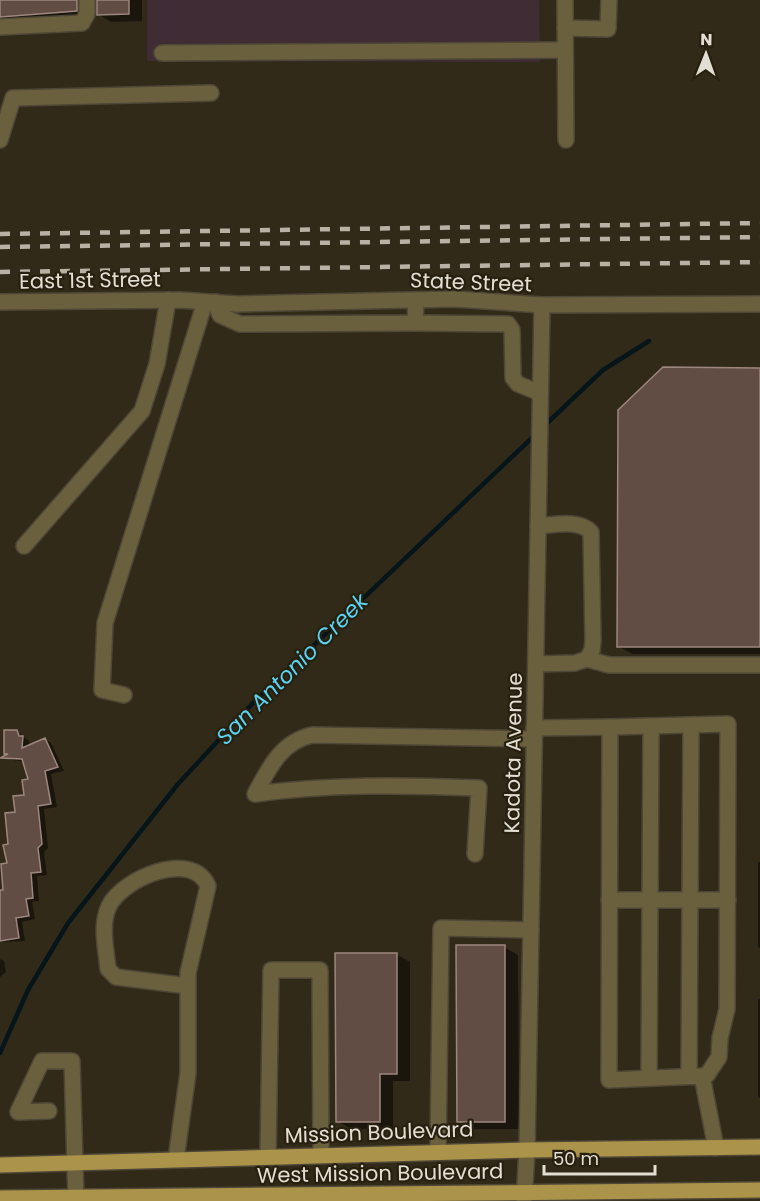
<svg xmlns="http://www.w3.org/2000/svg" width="760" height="1201" font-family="Poppins,sans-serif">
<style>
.commercial{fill:#3f2c34}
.shadow{fill:#0007}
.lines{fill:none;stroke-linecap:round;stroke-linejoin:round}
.stream{stroke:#06151a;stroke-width:4.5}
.building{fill:#624d45;stroke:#9d867e;stroke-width:1.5}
.minor-casing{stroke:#4e4737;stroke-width:18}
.major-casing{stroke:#4e4737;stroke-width:18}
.minor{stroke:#6b603e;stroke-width:15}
.major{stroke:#ab9449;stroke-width:15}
.rail{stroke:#b8b2a5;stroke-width:4.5;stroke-dasharray:10 10;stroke-linecap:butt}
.labels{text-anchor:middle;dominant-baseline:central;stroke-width:4.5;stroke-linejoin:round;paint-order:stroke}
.street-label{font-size:21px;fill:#e3ded3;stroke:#28200f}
.water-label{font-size:22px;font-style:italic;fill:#59d4f5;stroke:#28200f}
</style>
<rect width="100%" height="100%" fill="#322a19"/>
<path class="commercial" d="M147 0H539L540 62 147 61Z"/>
<g class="shadow">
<path d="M0 0H96L91 3 89 20 0 30Z"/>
<path d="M97 0H142V21L111 22 98 14Z"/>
<path d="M760 369V654H632L618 646Z"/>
<path d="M16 731 29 741V747L45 739 51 743 64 771 51 774 57 807 44 809 48 848 44 852 47 875 37 876 39 901 32 902 35 919 22 922 25 941 0 942V910L5 891 9 846 17 813 26 796 30 780 24 762 3 758 9 756 5 753Z"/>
<path d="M758 862H760V948L758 947Z"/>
<path d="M504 947 518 955 519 1129H472L459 1121Z"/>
<path d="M396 954 410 962V1081H393V1129H351L337 1121Z"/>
<path d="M0 959 4 961 6 972 0 977Z"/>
<path d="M758 999H760V1098L758 1097Z"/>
</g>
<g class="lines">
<g class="stream">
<path d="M544 426 603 370 649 341"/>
<path d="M0 1053 28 990 68 923 178 784 253 703 536 434"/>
</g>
</g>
<g class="building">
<path d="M0 0H77V11L0 17Z"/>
<path d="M97 0H129V14L97 15Z"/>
<path d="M663 367 760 368V647H617L618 410Z"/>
<path d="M4 730H17L19 736H23L22 748 45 738 58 767 45 771 51 804 38 806 42 844 38 848 41 872 31 873 33 898 26 899 29 916 16 918 19 938 0 941V890H3L1 864 7 863 3 845 8 844 5 813 15 812 13 796 24 795 22 780 28 779 22 759 0 758 8 754H4Z"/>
<path d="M456 945H505V1122H457Z"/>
<path d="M335 953H397V1074H380V1122H336Z"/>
</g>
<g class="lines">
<defs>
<g id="minor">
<path d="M565 0 566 140"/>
<path d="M0 27 82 23 87 14V0"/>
<path d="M565 28 608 29 609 0"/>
<path d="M162 53 565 50"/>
<path d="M0 140 13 98 211 93"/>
<path d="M0 302 180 300 237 304 455 299 542 305 760 304"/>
<path d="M215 302 220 315 240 324 415 323 416 300"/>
<path d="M415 323 508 324 512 330 513 378 518 384 540 393"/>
<path d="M24 546 142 411 157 364 168 300"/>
<path d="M587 659 609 665H760"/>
<path d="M536 664 575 663 587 659 592 650 593 641 591 532C579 519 554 525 538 526"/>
<path d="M124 695 102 690 105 623 205 302"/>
<path d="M534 728 610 727"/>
<path d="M475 854 479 788C404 785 329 784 255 794 269 768 281 742 312 735L534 739"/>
<path d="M609 900H728"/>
<path d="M689 1076 691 725"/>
<path d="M702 1076 609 1080 610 727 728 724 727 1009 720 1038 719 1057 707 1075 702 1076 716 1148"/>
<path d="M649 1078 651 726"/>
<path d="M49 1111 18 1112 42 1061H72L76 1201"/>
<path d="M438 1152 441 928 531 930"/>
<path d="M268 1156 271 970H320L321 1155"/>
<path d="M176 1159 188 1073V973L208 886C192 849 123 878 109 906 100 925 106 948 108 969L116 977 188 986"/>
<path d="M524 1201 527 1150 542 305"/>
</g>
<g id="major">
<path d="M0 1165 527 1150 760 1147"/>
<path d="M0 1198 760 1190"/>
</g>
</defs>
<use href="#minor" class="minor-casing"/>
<use href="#major" class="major-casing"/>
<use href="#minor" class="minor"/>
<use href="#major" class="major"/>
<g class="rail">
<path d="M0 234 760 223"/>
<path d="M0 247 760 237"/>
<path d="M0 272 760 262"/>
</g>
</g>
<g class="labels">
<g class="street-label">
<text transform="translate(90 280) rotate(-1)">East 1st Street</text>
<text transform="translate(471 282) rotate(2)">State Street</text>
<text transform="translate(513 753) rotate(-89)">Kadota Avenue</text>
<text transform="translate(379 1132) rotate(-2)">Mission Boulevard</text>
<text transform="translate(380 1173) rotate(-1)">West Mission Boulevard</text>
</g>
<g class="water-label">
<text transform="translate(292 669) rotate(-45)">San Antonio Creek</text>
</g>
</g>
<g transform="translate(706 54) rotate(1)" stroke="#28200f" stroke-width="4.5" paint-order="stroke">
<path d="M0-4.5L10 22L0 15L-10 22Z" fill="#e3ded3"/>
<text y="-9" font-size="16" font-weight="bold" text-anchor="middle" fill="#e3ded3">N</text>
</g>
<path d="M544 1165v9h111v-9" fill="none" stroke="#e3ded3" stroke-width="3"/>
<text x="553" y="1165" font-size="18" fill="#e3ded3" stroke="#28200f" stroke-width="4.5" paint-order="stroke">50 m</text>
</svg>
